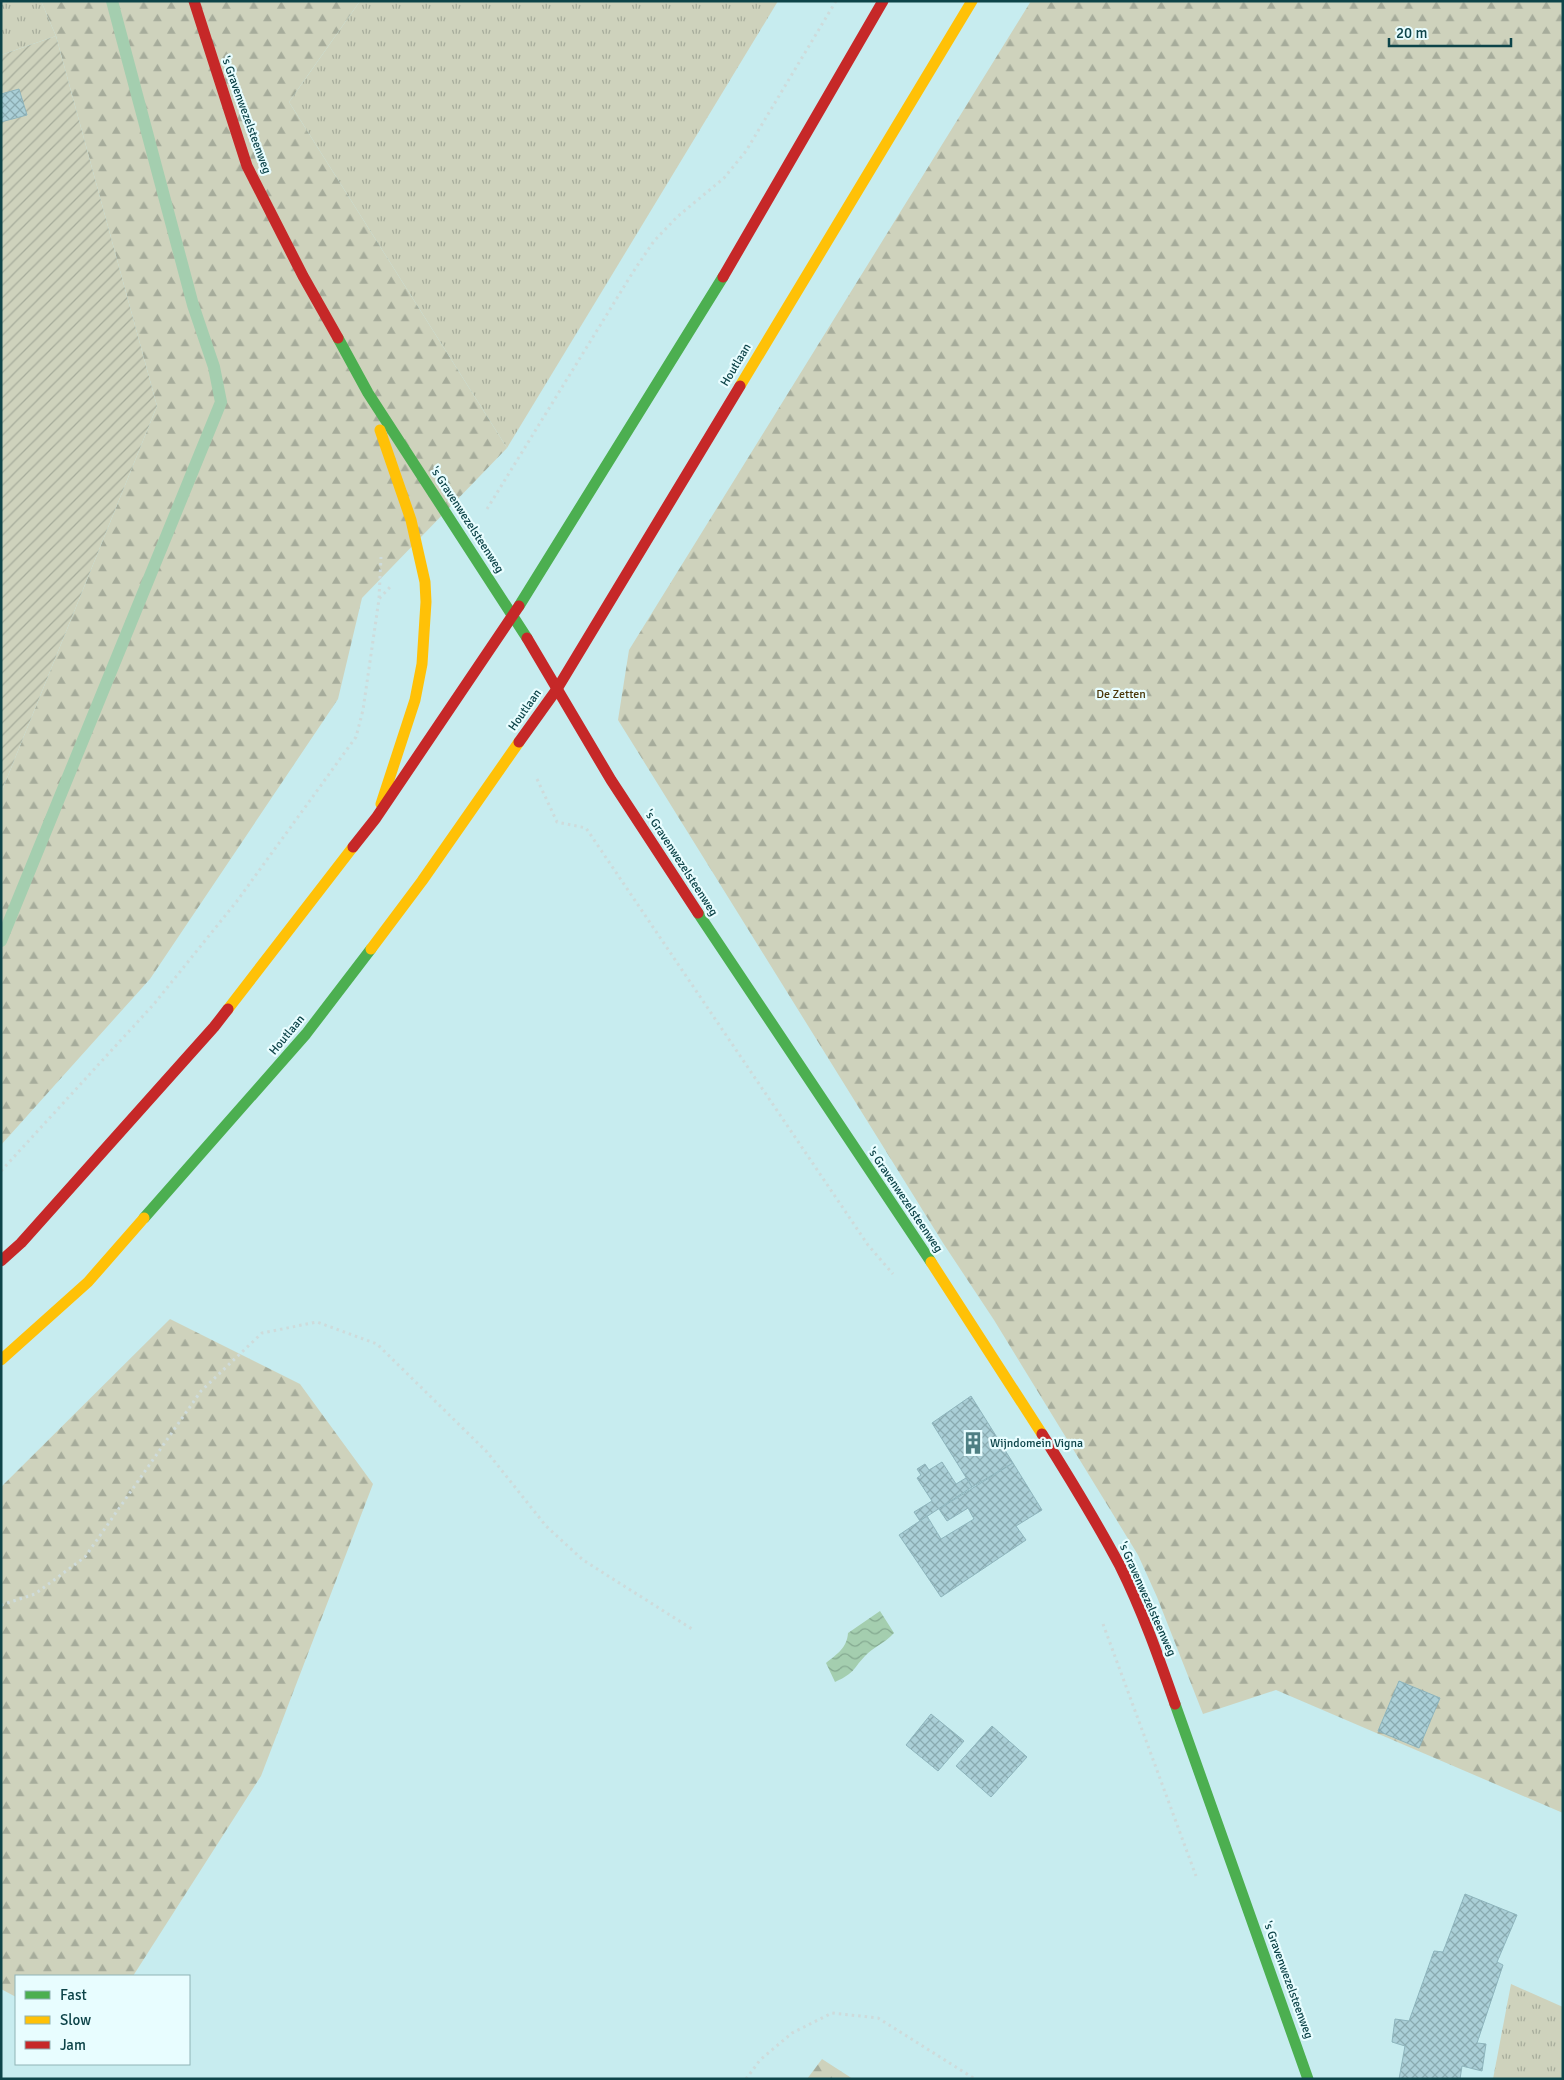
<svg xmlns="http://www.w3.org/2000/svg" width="1564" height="2080" font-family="Signika,sans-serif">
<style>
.grass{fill:url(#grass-tufts)}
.forest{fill:url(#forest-firs)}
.garden{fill:url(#garden-furrows)}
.water{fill:url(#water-waves)}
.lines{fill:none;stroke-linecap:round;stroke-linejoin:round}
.stream{stroke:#a4ceaf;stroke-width:12}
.building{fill:url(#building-cross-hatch);stroke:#8db4bc}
.path{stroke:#cedbdb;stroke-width:3;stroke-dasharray:2.5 4;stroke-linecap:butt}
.fast{stroke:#4caf50;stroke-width:11}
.slow{stroke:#ffc107;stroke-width:11}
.jam{stroke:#c62828;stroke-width:11}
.labels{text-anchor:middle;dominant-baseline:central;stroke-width:4.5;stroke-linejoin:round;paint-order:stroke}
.street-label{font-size:12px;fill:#0d4449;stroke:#e8fdff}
.park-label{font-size:12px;fill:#493506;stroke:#e8fdff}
.poi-label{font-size:12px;fill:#0d4449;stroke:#e8fdff;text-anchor:start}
</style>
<defs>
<pattern id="grass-tufts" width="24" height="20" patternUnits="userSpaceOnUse" patternTransform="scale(1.25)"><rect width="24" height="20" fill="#ced2bc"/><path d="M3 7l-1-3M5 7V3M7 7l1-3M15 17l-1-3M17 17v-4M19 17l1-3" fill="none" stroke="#a6ac9b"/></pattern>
<pattern id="forest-firs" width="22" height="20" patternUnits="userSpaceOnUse" patternTransform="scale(1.25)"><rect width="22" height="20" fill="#ced2bc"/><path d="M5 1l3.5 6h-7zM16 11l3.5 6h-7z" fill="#a6ac9b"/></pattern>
<pattern id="garden-furrows" width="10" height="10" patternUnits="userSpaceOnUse" patternTransform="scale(1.25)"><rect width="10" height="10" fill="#ced2bc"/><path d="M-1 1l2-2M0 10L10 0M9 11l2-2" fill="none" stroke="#a6ac9b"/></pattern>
<pattern id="water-waves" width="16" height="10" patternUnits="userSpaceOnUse" patternTransform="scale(1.25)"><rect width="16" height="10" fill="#a4ceaf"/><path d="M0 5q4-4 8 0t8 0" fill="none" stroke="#84a990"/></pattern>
<pattern id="building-cross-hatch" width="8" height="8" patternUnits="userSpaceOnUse" patternTransform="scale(1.25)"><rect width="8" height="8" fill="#aacfd7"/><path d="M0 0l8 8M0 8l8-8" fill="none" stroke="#89aab0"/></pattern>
</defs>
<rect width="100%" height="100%" fill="#c7ecef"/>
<g class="grass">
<path d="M1 1H41L56 36 1 55Z"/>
<path d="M360 1H778L507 448 289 102Z"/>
<path d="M1511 1984 1563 2007V2079H1493Z"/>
</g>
<g class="forest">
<path d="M41 1H360L289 102 507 448 362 598 338 699 150 979 1 1145V793L157 406 56 36Z"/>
<path d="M1031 1H1563V1813L1276 1690 1203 1714 1157 1597 1138 1555 994 1320 943 1243 618 720 629 650Z"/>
<path d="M170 1319 300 1384 373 1484 261 1776 133 1976H16V1997L1 1989V1487Z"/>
<path d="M822 2059 853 2079H807Z"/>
</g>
<path class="garden" d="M56 36 157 406 1 793V55Z"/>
<path class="water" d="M880 1611 894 1633C884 1644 873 1647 865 1656 851 1671 856 1672 835 1682L826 1663C837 1654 847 1648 848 1633Z"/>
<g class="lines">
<path class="stream" d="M1 941 221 402 214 367 193 305 112 1"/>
</g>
<g class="building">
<path d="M19 89 27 115 1 122V94Z"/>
<path d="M971 1396 1013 1463 972 1487 932 1423Z"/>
<path d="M942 1462 956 1484 966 1478 972 1487 920 1521 914 1512 932 1501 917 1478 921 1475 917 1469 925 1464 929 1470Z"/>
<path d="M1013 1463 1042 1510 1016 1526 1026 1540 941 1597 899 1535 927 1516 941 1539 974 1519 968 1508 947 1521 939 1509Z"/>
<path d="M1399 1681 1440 1698 1419 1748 1378 1731Z"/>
<path d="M931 1714 964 1741 938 1771 906 1745Z"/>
<path d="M992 1726 1027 1757 991 1797 956 1766Z"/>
<path d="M1465 1894 1517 1915 1497 1962 1503 1965 1477 2043 1486 2044 1482 2071 1462 2066 1460 2079H1399L1405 2046 1392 2042 1395 2019 1409 2021 1434 1951 1443 1952Z"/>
</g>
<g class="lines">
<g class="path">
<path d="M487 509 633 272 654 241 677 217 724 178 746 151 836 1"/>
<path d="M379 598 381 557"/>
<path d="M537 779 557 822 586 828 868 1245 893 1274"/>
<path d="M1 1171 154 1004 237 901 356 737 363 710 379 599 390 587"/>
<path d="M1 1605 35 1594 85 1557 201 1391 262 1333 317 1322 377 1344 487 1452 546 1526 583 1560 692 1629"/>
<path d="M1103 1624 1196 1876"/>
<path d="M746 2079 760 2060 792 2033 832 2013 878 2018 975 2079"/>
</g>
<g class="fast">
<path d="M338 338 368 393 527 638"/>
<path d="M519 606 723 277"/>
<path d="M698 913 931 1262"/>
<path d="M144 1218 306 1034 371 949"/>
<path d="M1175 1704 1308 2079"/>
</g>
<g class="slow">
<path d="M740 386 972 1"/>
<path d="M380 430 411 520 425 582 426 602 422 664 415 700 381 804"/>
<path d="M371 949 422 881 519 742"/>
<path d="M228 1009 353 847"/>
<path d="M931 1262 1042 1434"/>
<path d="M1 1360 88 1282 144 1218"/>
</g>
<g class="jam">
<path d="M194 1 247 166 303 276 338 338"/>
<path d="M723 277 883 1"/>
<path d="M527 638 611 780 698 913"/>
<path d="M519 742 557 689 740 386"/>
<path d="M353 847 376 818 519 606"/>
<path d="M1 1261 21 1243 214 1027 228 1009"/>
<path d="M1042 1434C1069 1477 1096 1521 1120 1566 1142 1610 1159 1658 1175 1704"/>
</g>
</g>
<defs>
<symbol id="building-bare" viewBox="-9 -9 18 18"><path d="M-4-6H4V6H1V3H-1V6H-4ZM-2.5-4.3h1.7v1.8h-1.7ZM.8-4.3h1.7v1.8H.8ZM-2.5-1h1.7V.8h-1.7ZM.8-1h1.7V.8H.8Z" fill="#4e7f83" stroke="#e8fdff" stroke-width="2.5" paint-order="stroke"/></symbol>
</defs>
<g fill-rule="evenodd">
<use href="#building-bare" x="957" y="1427" width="32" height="32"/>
</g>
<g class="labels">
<g class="street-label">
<text transform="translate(246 115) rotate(70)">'s Gravenwezelsteenweg</text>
<text transform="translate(736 365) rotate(-59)">Houtlaan</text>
<text transform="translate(467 520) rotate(57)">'s Gravenwezelsteenweg</text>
<text transform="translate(525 710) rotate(-55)">Houtlaan</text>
<text transform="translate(681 863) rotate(57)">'s Gravenwezelsteenweg</text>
<text transform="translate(287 1035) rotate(-50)">Houtlaan</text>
<text transform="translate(905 1200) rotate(56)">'s Gravenwezelsteenweg</text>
<text transform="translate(1147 1599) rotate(66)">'s Gravenwezelsteenweg</text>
<text transform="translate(1288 1980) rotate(70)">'s Gravenwezelsteenweg</text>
</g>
<g class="park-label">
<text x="1121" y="694">De Zetten</text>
</g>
<g class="poi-label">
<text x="990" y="1443">Wijndomein Vigna</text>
</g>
</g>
<rect width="1564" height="2080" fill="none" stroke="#0d4449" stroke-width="5"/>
<rect x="15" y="1975" width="175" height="90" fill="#e8fdff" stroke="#90b3b6"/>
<rect x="25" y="1991" width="25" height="8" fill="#4caf50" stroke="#90b3b6"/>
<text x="60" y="2000" font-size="15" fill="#0d4449">Fast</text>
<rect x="25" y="2016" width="25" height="8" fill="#ffc107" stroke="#90b3b6"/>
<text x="60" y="2025" font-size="15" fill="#0d4449">Slow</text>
<rect x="25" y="2041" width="25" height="8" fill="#c62828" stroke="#90b3b6"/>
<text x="60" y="2050" font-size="15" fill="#0d4449">Jam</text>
<path d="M1389 38v8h122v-8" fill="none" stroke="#0d4449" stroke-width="2.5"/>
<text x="1396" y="38" font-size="15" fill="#0d4449" stroke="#e8fdff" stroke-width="4" paint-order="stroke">20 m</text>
</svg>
